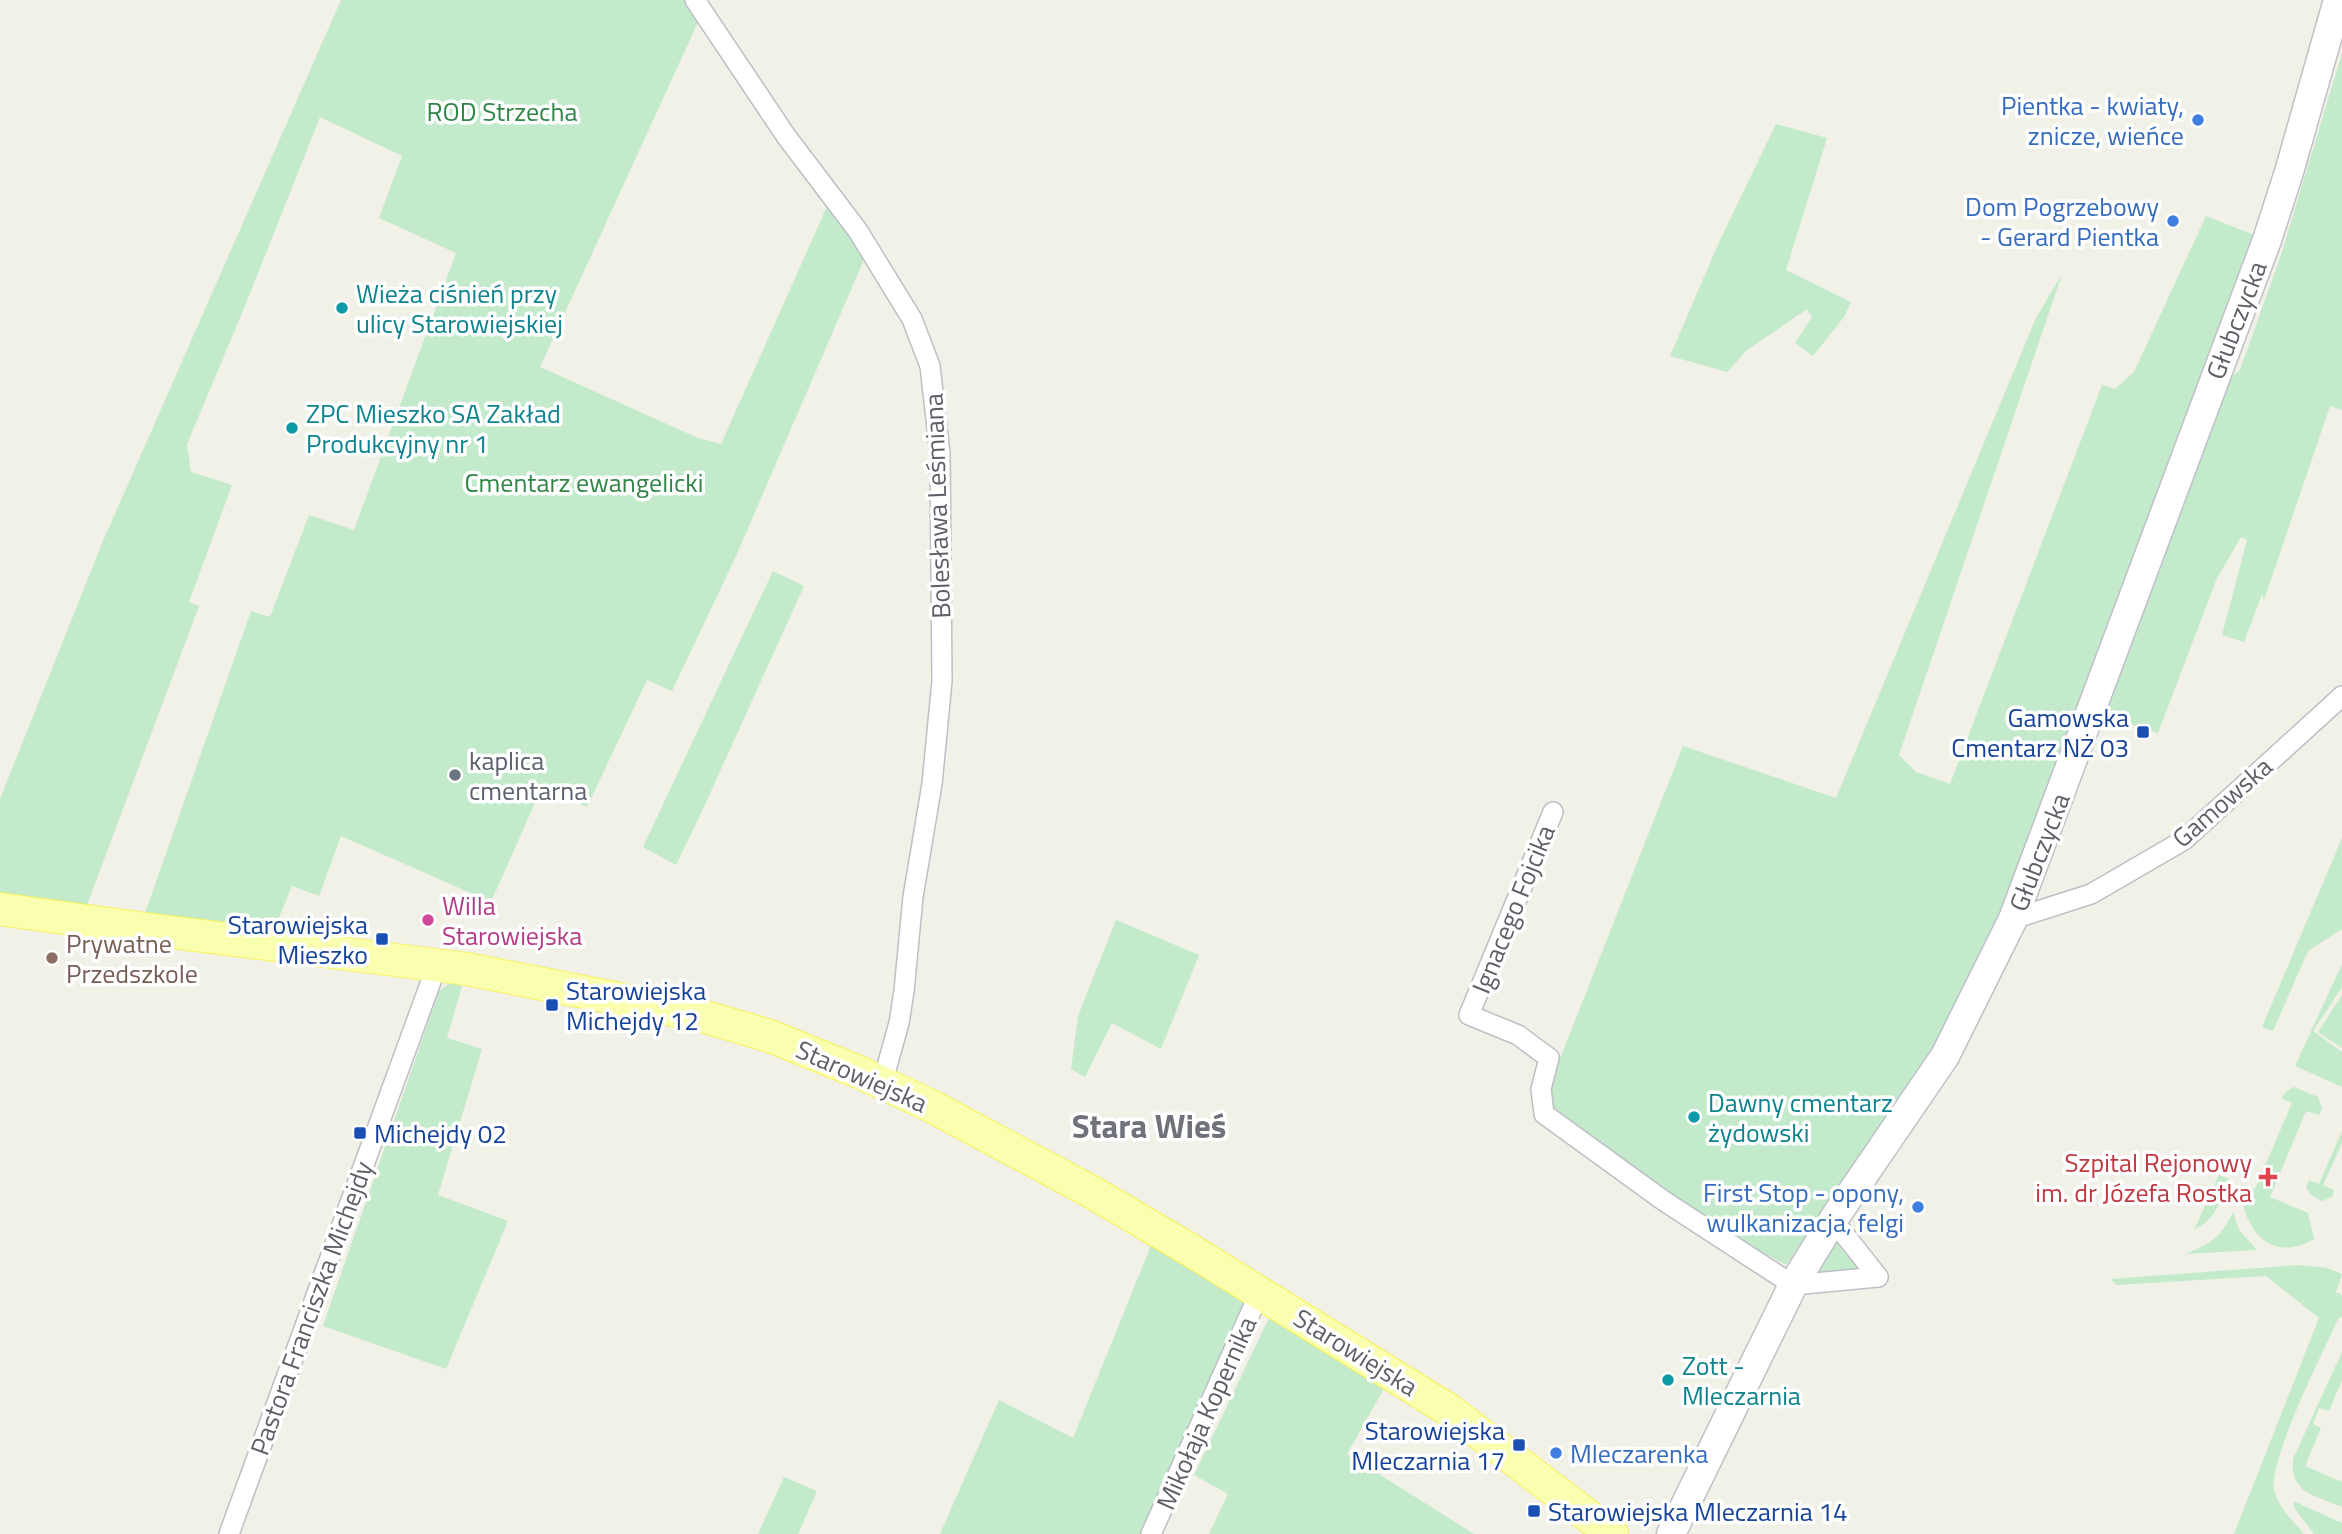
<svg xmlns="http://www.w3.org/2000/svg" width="2342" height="1534" font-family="'Titillium Web',sans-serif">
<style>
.green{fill:#c2eacb}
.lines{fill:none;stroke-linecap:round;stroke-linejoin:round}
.street-casing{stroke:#bebfc6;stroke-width:22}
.secondary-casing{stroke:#bfc0c8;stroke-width:31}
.primary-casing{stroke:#faf257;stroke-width:34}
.street{stroke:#fff;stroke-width:19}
.secondary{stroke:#fff;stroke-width:28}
.primary{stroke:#f9ffae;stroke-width:32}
.shop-dot{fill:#3f7fe0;stroke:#fff;stroke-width:2.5}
.culture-dot{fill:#0f9aa8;stroke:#fff;stroke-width:2.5}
.transit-dot{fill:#1a4fb4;stroke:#fff;stroke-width:2.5}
.worship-dot{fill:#6b7280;stroke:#fff;stroke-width:2.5}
.hotel-dot{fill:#d1479c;stroke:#fff;stroke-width:2.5}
.education-dot{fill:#8d6e63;stroke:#fff;stroke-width:2.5}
.health-dot{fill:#e0444e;stroke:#fff;stroke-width:2.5}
.labels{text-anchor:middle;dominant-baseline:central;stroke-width:7;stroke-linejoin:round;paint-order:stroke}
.shop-label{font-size:26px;fill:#366cbe;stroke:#fff;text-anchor:end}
.park-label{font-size:26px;fill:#308547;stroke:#fff}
.culture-label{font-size:26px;fill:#0d838f;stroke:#fff;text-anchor:start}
.street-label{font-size:26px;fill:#5e6068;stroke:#fff}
.transit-label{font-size:26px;fill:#164399;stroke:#fff;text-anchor:end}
.worship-label{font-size:26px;fill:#5b616d;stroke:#fff;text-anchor:start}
.hotel-label{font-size:26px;fill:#b23c85;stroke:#fff;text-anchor:start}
.education-label{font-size:26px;fill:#785e54;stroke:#fff;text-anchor:start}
.health-label{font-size:26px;fill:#be3a42;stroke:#fff;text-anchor:end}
.district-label{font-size:33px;font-weight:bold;fill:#6f727a;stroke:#fff}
</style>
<rect width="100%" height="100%" fill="#f1f1e7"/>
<g class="green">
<path d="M341 0H685L699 20 540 367 698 438 721 444 829 202 866 255 736 556 672 691 647 680 587 807 542 787 491 902 341 836 319 896 292 886 273 933 143 919 251 611 270 617 309 515 354 530 456 253 379 218 402 156 320 117 245 306 187 444 191 472 232 485 189 602 199 606 87 905 16 898 0 894V799L103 541Z"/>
<path d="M2342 53V410L2330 406 2264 600 2262 594 2244 642 2222 635 2247 540 2241 537 2217 578 2158 733 2114 719 2105 705 2224 382 2240 370 2281 255Z"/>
<path d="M1776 124 1827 138 1786 270 1851 302 1844 317 1813 356 1795 343 1812 317 1807 309 1746 351 1727 372 1670 356 1720 240Z"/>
<path d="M2206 216 2257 236 1987 946 1962 997 1917 1076 1786 1265 1738 1239 1768 1181 1737 1238 1549 1110 1547 1094 1554 1074 1683 746 1836 798 2036 318 2062 274 1899 755 1916 772 1950 784 2102 385 2115 389 2134 372Z"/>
<path d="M773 571 804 586 703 809 676 865 643 847Z"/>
<path d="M2342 838V929L2308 951 2273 1031 2262 1027Z"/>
<path d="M1116 920 1199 955 1161 1049 1112 1023 1085 1077 1071 1069 1078 1016Z"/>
<path d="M2342 964V987L2313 1031 2342 1052V1087L2295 1066Z"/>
<path d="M450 983 462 986 447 1038 482 1049 438 1195 508 1221 446 1369 323 1326 439 991Z"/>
<path d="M2342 995V1048L2318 1032Z"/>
<path d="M2294 1087 2318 1097 2322 1108 2319 1115 2306 1111 2270 1197 2308 1213 2314 1239C2284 1256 2260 1247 2247 1217 2243 1206 2240 1196 2243 1185L2255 1189 2292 1103 2281 1098 2287 1091Z"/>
<path d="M2342 1131V1143L2323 1185 2334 1190 2332 1197 2322 1201 2311 1195 2306 1187 2309 1180 2319 1184Z"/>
<path d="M2219 1175 2229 1179C2221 1201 2216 1219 2194 1230Z"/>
<path d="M2233 1212 2239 1230 2257 1250 2185 1254C2211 1244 2221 1237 2233 1212Z"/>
<path d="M1837 1240 1841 1249 1859 1269 1857 1271 1817 1273 1814 1268Z"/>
<path d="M1152 1243 1244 1302 1141 1534H940L999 1400 1073 1438Z"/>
<path d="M2298 1265 2327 1268 2342 1274 2336 1292 2342 1295V1316L2338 1319C2323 1352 2269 1459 2274 1489 2277 1506 2293 1521 2304 1534H2234L2319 1318 2266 1276 2116 1285 2111 1279Z"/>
<path d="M1271 1314 1386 1385 1347 1454 1474 1534H1209L1228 1494 1194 1475Z"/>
<path d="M2342 1352V1380L2329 1411 2319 1408 2313 1424 2321 1428 2305 1466 2342 1482V1507C2315 1495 2290 1494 2293 1459Z"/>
<path d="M784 1477 817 1491 798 1534H758Z"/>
<path d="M2293 1501 2342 1523V1534H2314L2295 1509Z"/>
</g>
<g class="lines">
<defs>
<g id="street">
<path d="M695 0 786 136 858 231 912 319 930 366 940 454 942 681 932 784 913 897 904 991 899 1023 884 1077"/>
<path d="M1553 812 1469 1015 1518 1035 1549 1058 1541 1089 1544 1114 1664 1201 1793 1285 1878 1277"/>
<path d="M2013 919 2091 894 2184 840 2342 696"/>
<path d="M1833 1220 1878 1277"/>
<path d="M229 1534 437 965"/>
<path d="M1151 1534 1260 1292"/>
</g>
<path id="secondary" d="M1671 1534 1793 1285 1833 1220 1945 1056 2013 919 2267 240 2289 172 2338 0"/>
<path id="primary" d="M0 909 138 928 467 969 695 1014 770 1036 861 1073 933 1107 1090 1191 1192 1251 1449 1410 1612 1534"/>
</defs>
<use href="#street" class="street-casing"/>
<use href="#secondary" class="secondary-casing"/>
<use href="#primary" class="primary-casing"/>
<use href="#street" class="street"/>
<use href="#secondary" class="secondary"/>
<use href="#primary" class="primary"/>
</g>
<g class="shop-dot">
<circle cx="2198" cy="120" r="7"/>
<circle cx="2173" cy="221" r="7"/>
<circle cx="1918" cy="1207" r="7"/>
<circle cx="1556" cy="1453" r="7"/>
</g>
<g class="culture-dot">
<circle cx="342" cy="308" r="7"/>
<circle cx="292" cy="428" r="7"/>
<circle cx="1694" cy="1117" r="7"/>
<circle cx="1668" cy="1380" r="7"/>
</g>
<g class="transit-dot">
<rect x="2136" y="725" width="14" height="14" rx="3.5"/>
<rect x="375" y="932" width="14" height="14" rx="3.5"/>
<rect x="545" y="998" width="14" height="14" rx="3.5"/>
<rect x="353" y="1126" width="14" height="14" rx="3.5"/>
<rect x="1512" y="1438" width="14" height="14" rx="3.5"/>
<rect x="1527" y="1504" width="14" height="14" rx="3.5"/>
</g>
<circle class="worship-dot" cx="455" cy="775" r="7"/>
<circle class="hotel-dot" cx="428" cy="920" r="7"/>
<circle class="education-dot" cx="52" cy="958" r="7"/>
<path class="health-dot" d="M2264.5 1166.5h7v7h7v7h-7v7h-7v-7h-7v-7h7z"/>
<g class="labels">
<g class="shop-label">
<text x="2184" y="105">Pientka - kwiaty,<tspan x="2184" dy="30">znicze, wieńce</tspan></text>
<text x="2159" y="206">Dom Pogrzebowy<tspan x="2159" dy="30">- Gerard Pientka</tspan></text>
<text x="1904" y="1192">First Stop - opony,<tspan x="1904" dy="30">wulkanizacja, felgi</tspan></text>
<text x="1570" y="1453" text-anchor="start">Mleczarenka</text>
</g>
<g class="park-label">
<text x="502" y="111">ROD Strzecha</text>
<text x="584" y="482">Cmentarz ewangelicki</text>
</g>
<g class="culture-label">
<text x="356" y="293">Wieża ciśnień przy<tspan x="356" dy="30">ulicy Starowiejskiej</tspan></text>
<text x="306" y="413">ZPC Mieszko SA Zakład<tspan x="306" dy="30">Produkcyjny nr 1</tspan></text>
<text x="1708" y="1102">Dawny cmentarz<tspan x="1708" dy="30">żydowski</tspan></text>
<text x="1682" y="1365">Zott -<tspan x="1682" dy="30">Mleczarnia</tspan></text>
</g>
<g class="street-label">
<text transform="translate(2236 320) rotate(-69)">Głubczycka</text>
<text transform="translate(937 506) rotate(-92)">Bolesława Leśmiana</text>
<text transform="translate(2222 802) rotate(-41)">Gamowska</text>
<text transform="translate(2039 852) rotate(-69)">Głubczycka</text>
<text transform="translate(1513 909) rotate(-68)">Ignacego Fojcika</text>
<text transform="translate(862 1076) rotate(24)">Starowiejska</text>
<text transform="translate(311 1308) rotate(-70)">Pastora Franciszka Michejdy</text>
<text transform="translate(1356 1352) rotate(32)">Starowiejska</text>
<text transform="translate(1206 1413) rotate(-66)">Mikołaja Kopernika</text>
</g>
<g class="transit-label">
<text x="2129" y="717">Gamowska<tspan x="2129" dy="30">Cmentarz NŻ 03</tspan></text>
<text x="368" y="924">Starowiejska<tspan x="368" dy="30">Mieszko</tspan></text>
<text x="566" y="990" text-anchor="start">Starowiejska<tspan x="566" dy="30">Michejdy 12</tspan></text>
<text x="374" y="1133" text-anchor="start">Michejdy 02</text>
<text x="1505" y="1430">Starowiejska<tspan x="1505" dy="30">Mleczarnia 17</tspan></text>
<text x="1548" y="1511" text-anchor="start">Starowiejska Mleczarnia 14</text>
</g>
<g class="worship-label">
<text x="469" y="760">kaplica<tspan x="469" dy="30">cmentarna</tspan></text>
</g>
<g class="hotel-label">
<text x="442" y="905">Willa<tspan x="442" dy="30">Starowiejska</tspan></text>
</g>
<g class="education-label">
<text x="66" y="943">Prywatne<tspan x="66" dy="30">Przedszkole</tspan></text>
</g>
<g class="health-label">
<text x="2252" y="1162">Szpital Rejonowy<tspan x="2252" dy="30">im. dr Józefa Rostka</tspan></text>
</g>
<g class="district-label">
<text x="1149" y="1126">Stara Wieś</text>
</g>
</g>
</svg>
